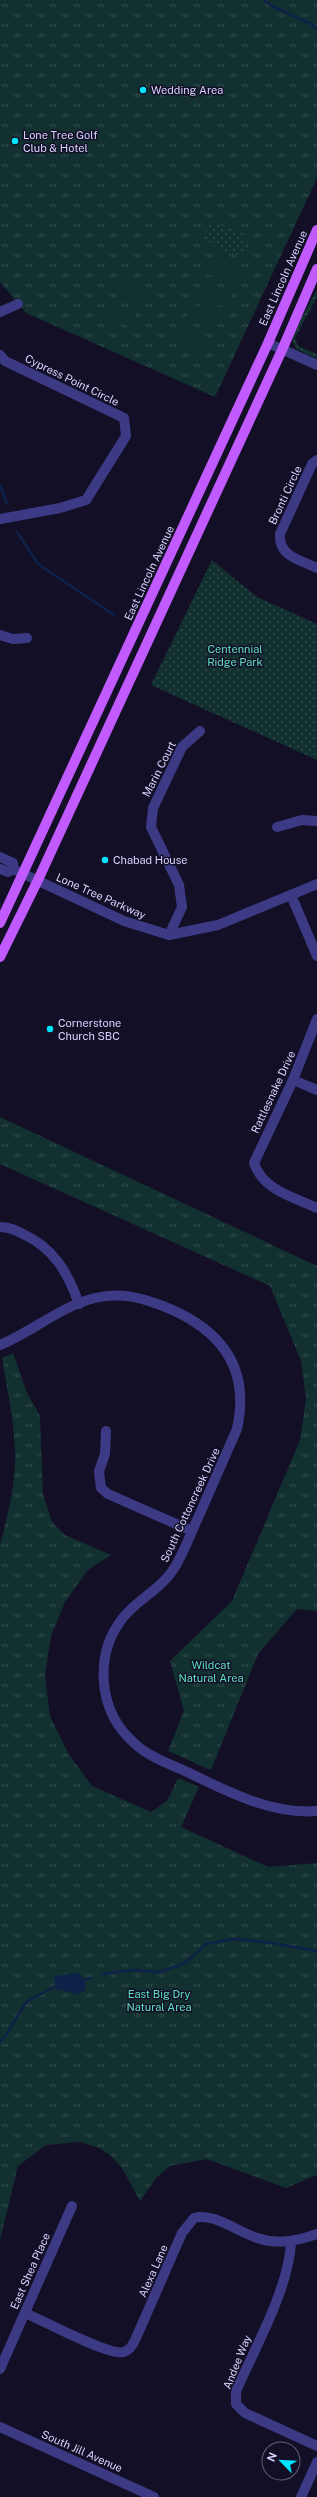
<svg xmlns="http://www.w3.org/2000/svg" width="317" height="2497" font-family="'Public Sans',sans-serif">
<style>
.grass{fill:url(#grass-tufts)}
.park{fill:url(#park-dots)}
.pitch{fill:#12302f}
.water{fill:#0c2248}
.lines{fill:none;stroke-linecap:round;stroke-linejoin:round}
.stream{stroke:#0c2248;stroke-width:2.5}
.minor{stroke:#3d3a85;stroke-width:10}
.tertiary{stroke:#3d3a85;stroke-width:10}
.primary{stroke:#c25bff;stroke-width:10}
.poi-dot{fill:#00e5ff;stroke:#130f26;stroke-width:1.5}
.labels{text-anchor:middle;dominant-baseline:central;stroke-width:3;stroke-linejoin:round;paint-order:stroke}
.poi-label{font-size:11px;fill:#d9d4ff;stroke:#130f26;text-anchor:start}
.street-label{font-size:11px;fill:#d9d4ff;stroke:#130f26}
.park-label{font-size:11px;fill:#5fe0c0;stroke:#130f26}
</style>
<defs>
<pattern id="grass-tufts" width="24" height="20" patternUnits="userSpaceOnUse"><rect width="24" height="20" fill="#12302f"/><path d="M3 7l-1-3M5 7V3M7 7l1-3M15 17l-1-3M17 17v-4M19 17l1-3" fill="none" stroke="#344d4e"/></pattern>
<pattern id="park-dots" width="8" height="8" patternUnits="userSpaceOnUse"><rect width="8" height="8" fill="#12302f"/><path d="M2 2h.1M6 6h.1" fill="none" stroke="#344d4e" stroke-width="1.8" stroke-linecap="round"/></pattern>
</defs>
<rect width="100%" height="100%" fill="#130f26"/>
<g class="grass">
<path d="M0 0H317V178L215 397 26 313 0 282Z"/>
<path d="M0 1117 317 1266V1611L297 1609 258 1654 211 1770 168 1751 184 1711 170 1661 232 1601 300 1440 306 1399 301 1361 270 1286 0 1164Z"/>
<path d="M13 1353 27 1393 40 1416 43 1494 52 1522 65 1535 111 1555 88 1570 65 1602 51 1636 45 1675 50 1716 68 1753 92 1786 151 1812 167 1801 178 1778 199 1787 181 1827 268 1867 317 1863V2175L286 2188 207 2159 170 2166 157 2177 140 2201 122 2168 110 2155 99 2148 80 2142 46 2145 18 2166 0 2240V1544C8 1516 16 1482 15 1453 14 1421 7 1389 2 1358Z"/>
</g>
<g class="park">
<path d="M217 223 244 234 246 247 240 254 225 253 205 239 204 234 208 225Z"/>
<path d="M317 290V297L295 338 298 346 317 354V359L296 349 291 337Z"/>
<path d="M212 560 257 597 317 624V760L151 685Z"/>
</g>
<g class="pitch">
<path d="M212 260 241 272 235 285 206 273Z"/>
<path d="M117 279 146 292 140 304 112 292Z"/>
<path d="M202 282 231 295 225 308 196 295Z"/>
<path d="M107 301 136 314 130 327 101 314Z"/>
<path d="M193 304 221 317 215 330 187 317Z"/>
<path d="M183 327 211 339 205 352 177 340Z"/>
</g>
<path class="water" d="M79 1973 85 1982V1990L78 1994 56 1989 54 1976Z"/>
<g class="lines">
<g class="stream">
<path d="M264 0 270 5 313 25 317 29"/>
<path d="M0 485 7 504"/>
<path d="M17 532 38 564 114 615"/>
<path d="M103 1974 132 1970 160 1972 185 1963 206 1944 234 1939 266 1942 317 1951"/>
<path d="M84 1980 92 1978"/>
<path d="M0 2041 6 2035 26 2002 55 1986"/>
</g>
<g class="minor">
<path d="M0 312 18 304"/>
<path d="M0 355 5 361 124 418 126 436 86 500 60 508 0 519"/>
<path d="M317 460 312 464 280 534C278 556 300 560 317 568"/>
<path d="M0 635 13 639 27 638"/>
<path d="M277 827 302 820 317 821"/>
<path d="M291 895 317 956"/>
<path d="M169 935 182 907 179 885 151 827 153 808 182 747 200 731"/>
<path d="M317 1019 293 1080 254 1163C263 1190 293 1197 317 1208"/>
<path d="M293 1080 317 1090"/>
<path d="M0 1227C9 1227 15 1230 23 1234 54 1248 68 1273 79 1304"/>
<path d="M0 1345C32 1332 61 1306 95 1298 120 1292 139 1297 163 1306 219 1328 251 1366 237 1429 224 1459 210 1490 197 1520 190 1535 184 1552 175 1567 162 1589 137 1599 122 1619 95 1654 98 1707 129 1738 143 1754 164 1762 183 1770 224 1790 271 1815 317 1811"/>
<path d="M106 1431 105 1454 99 1471 101 1488 108 1494 192 1531"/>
<path d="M291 2242C289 2288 255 2348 236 2391V2404L245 2413 317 2446"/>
<path d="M25 2313C42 2320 110 2357 124 2352 130 2350 134 2343 136 2338L182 2233 194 2218C213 2212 238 2232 257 2238 278 2245 297 2241 317 2234"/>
<path d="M0 2369 72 2206"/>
<path d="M0 2427 154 2497"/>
<path d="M301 2497 317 2462"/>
</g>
<g class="tertiary">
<path d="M268 343 317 365"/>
<path d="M0 857 13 863V869"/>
<path d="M0 869 8 872 13 869"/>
<path d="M13 869 124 921 169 935 218 925 317 884"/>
</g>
<g class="primary">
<path d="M0 923 268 343 317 230"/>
<path d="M0 957 38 880 282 350 317 269"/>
</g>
</g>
<g class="poi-dot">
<circle cx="143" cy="90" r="4"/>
<circle cx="15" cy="141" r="4"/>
<circle cx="105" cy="860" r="4"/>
<circle cx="50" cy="1029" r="4"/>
</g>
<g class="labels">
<g class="poi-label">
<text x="151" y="90">Wedding Area</text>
<text x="23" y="135">Lone Tree Golf<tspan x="23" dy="13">Club &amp; Hotel</tspan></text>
<text x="113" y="860">Chabad House</text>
<text x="58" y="1023">Cornerstone<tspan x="58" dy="13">Church SBC</tspan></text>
</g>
<g class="street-label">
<text transform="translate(283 278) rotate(-66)">East Lincoln Avenue</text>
<text transform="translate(72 380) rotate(26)">Cypress Point Circle</text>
<text transform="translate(285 495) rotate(-65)">Bronti Circle</text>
<text transform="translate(149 573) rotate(-65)">East Lincoln Avenue</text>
<text transform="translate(159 769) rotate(-63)">Marin Court</text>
<text transform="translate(101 896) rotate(24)">Lone Tree Parkway</text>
<text transform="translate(273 1092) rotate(-65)">Rattlesnake Drive</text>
<text transform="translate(190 1505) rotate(-65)">South Cottoncreek Drive</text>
<text transform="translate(30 2271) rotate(-66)">East Shea Place</text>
<text transform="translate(153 2271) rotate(-66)">Alexa Lane</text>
<text transform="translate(237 2362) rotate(-68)">Andee Way</text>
<text transform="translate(82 2451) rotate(24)">South Jill Avenue</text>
</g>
<g class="park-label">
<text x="235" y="649">Centennial<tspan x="235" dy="13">Ridge Park</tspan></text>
<text x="211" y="1665">Wildcat<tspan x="211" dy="13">Natural Area</tspan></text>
<text x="159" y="1994">East Big Dry<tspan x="159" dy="13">Natural Area</tspan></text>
</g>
</g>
<g transform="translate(281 2461) rotate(294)"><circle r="19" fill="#130f26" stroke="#625e7d"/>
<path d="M0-3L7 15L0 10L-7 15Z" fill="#00e5ff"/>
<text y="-6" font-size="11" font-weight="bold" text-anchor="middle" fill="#d9d4ff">N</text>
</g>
</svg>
